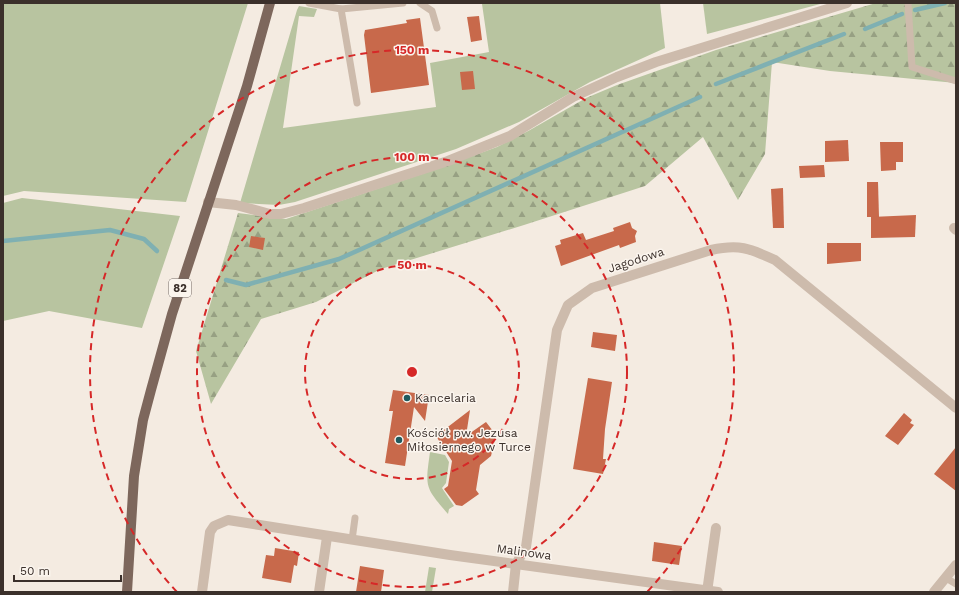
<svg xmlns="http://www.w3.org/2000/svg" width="959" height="595" font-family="'Work Sans',sans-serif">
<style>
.green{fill:#b8c4a0}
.forest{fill:url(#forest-firs)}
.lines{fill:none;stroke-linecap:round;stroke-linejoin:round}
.stream{stroke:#7fb0b2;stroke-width:4.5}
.building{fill:#c8694b}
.lane{stroke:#cdbbac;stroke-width:7}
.street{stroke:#cdbbac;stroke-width:10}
.primary{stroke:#7d675c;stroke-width:10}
.ring{fill:none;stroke:#d62828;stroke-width:2;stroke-dasharray:7 5}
.poi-dot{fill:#1f5a5e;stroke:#fbf5ee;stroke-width:1.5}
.labels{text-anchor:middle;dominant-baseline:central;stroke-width:3;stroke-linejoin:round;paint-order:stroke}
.shield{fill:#fbf5ee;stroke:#756b66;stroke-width:1}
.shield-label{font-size:11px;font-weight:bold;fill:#3b302b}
.street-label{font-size:12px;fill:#3b302b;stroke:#fbf5ee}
.poi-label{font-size:12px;fill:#3b302b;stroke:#fbf5ee;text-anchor:start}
.centre{fill:#d62828;stroke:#fbf5ee;stroke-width:2}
.ring-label{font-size:12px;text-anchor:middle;font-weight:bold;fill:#d62828;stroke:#fbf5ee;stroke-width:3;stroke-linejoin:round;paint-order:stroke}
</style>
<defs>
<pattern id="forest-firs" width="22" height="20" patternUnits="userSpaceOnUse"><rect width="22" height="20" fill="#b8c4a0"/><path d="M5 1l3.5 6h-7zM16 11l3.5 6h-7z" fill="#97a083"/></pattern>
</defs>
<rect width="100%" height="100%" fill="#f4ebe1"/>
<g class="green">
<path d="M3 3H248L186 202 24 191 3 196Z"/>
<path d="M480 3H660L665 48 590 82 519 122 456 149 295 202 279 205 240 203 297 10 299 6 317 9 314 17 299 16 283 128 436 107 430 63 489 52 482 4Z"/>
<path d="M703 3H824L707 34Z"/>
<path d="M22 198 180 216 142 328 49 311 3 321V203Z"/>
<path d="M430 452 445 455 449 462 446 483 442 488 454 506 449 509 448 514C425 487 425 488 430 452Z"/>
<path d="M429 567 436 568 432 592H425Z"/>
</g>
<path class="forest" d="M876 3H956V83L830 71 772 62 765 154 738 200 703 137 645 186 524 225 381 269 316 302 261 319 211 404 196 351 238 213 286 219 428 172 497 147 530 130 586 98 617 85 716 50Z"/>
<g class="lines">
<g class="stream">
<path d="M915 10 945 3"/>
<path d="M865 29 902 14"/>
<path d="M716 84 844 34"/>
<path d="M3 241 110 230 144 239 157 251"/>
<path d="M226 280 246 285 339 259 700 97"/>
</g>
</g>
<g class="building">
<path d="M479 16 482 40 471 42 467 17Z"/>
<path d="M420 18 429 85 371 93 364 35 365 30 407 23 406 20Z"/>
<path d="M473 71 475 89 462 90 460 72Z"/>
<path d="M848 140 849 161 825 162V141Z"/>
<path d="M880 142H903V162H896V170L881 171Z"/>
<path d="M824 165 825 177 800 178 799 166Z"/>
<path d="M867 182H878L879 217H867Z"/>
<path d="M783 188 784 228H773L771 189Z"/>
<path d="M916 215 915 237 871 238V217Z"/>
<path d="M630 222 632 228 637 231 635 236 636 242 620 248 619 245 561 266 555 246 561 244 560 240 583 233 586 240 614 231 613 228Z"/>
<path d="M251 236 265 238 263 250 249 247Z"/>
<path d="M827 243H861V261L827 264Z"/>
<path d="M593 332 617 335 615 351 591 347Z"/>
<path d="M588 378 612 382 605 429 603 459H606L603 474 573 469Z"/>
<path d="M393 390 429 395 425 421 414 407 405 466 385 463 393 411H389Z"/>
<path d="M470 410 466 436 486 422 496 435 491 456 480 465 476 490 479 494 462 506 456 505 444 489 448 486 452 461 436 436Z"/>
<path d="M904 413 912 420 910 423 914 425 898 445 885 436Z"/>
<path d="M956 447V491L934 474Z"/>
<path d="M654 542 682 546 679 565 652 561Z"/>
<path d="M275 548 299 552 297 566 294 565 291 583 262 578 266 555 274 556Z"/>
<path d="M360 566 384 570 381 592H356Z"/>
</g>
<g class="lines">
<g class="lane">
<path d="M309 3 341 9 357 103"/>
<path d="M420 3 432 11 437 28"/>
<path d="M908 3 912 67 956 81"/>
<path d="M341 9 403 3"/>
<path d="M352 540 355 518"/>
<path d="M946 578 956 584"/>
</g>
<g class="street">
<path d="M208 202 236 205 270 214H281L304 208 448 161 510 136 573 97 617 77 656 62 847 3"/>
<path d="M954 228 956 230"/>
<path d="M202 592 210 532 214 526 228 520 450 555 718 592"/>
<path d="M319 592 327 537"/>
<path d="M513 592 516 564 526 547 557 330 568 305 592 288 711 250C739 244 749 248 775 260L956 408"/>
<path d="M707 592 716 528"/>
<path d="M934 592 956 565"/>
</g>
<path class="primary" d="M127 592 134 476 143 420 151 390 172 314 247 86 270 3"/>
</g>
<g class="ring">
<circle cx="412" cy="372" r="107"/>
<circle cx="412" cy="372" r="215"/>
<path d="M177 592A322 322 0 1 1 647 592"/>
</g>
<g class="poi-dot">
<circle cx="407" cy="398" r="4"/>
<circle cx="399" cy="440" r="4"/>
</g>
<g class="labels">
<rect class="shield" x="169" y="279" width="22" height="18" rx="3"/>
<g class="shield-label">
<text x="180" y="288">82</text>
</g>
<g class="street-label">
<text transform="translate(636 260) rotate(-18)">Jagodowa</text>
<text transform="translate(524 552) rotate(8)">Malinowa</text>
</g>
<g class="poi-label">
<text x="415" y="398">Kancelaria</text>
<text x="407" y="433">Kościół pw. Jezusa<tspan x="407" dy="14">Miłosiernego w Turce</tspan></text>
</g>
</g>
<circle cx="412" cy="372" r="6" class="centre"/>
<g class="ring-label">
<text x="412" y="54">150 m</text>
<text x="412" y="161">100 m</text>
<text x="412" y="269">50 m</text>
</g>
<rect width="959" height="595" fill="none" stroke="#3b302b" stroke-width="8"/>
<path d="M14 575v6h107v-6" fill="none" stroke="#3b302b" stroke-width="2"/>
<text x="20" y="575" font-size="12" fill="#3b302b" stroke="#fbf5ee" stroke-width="3" paint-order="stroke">50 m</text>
</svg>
